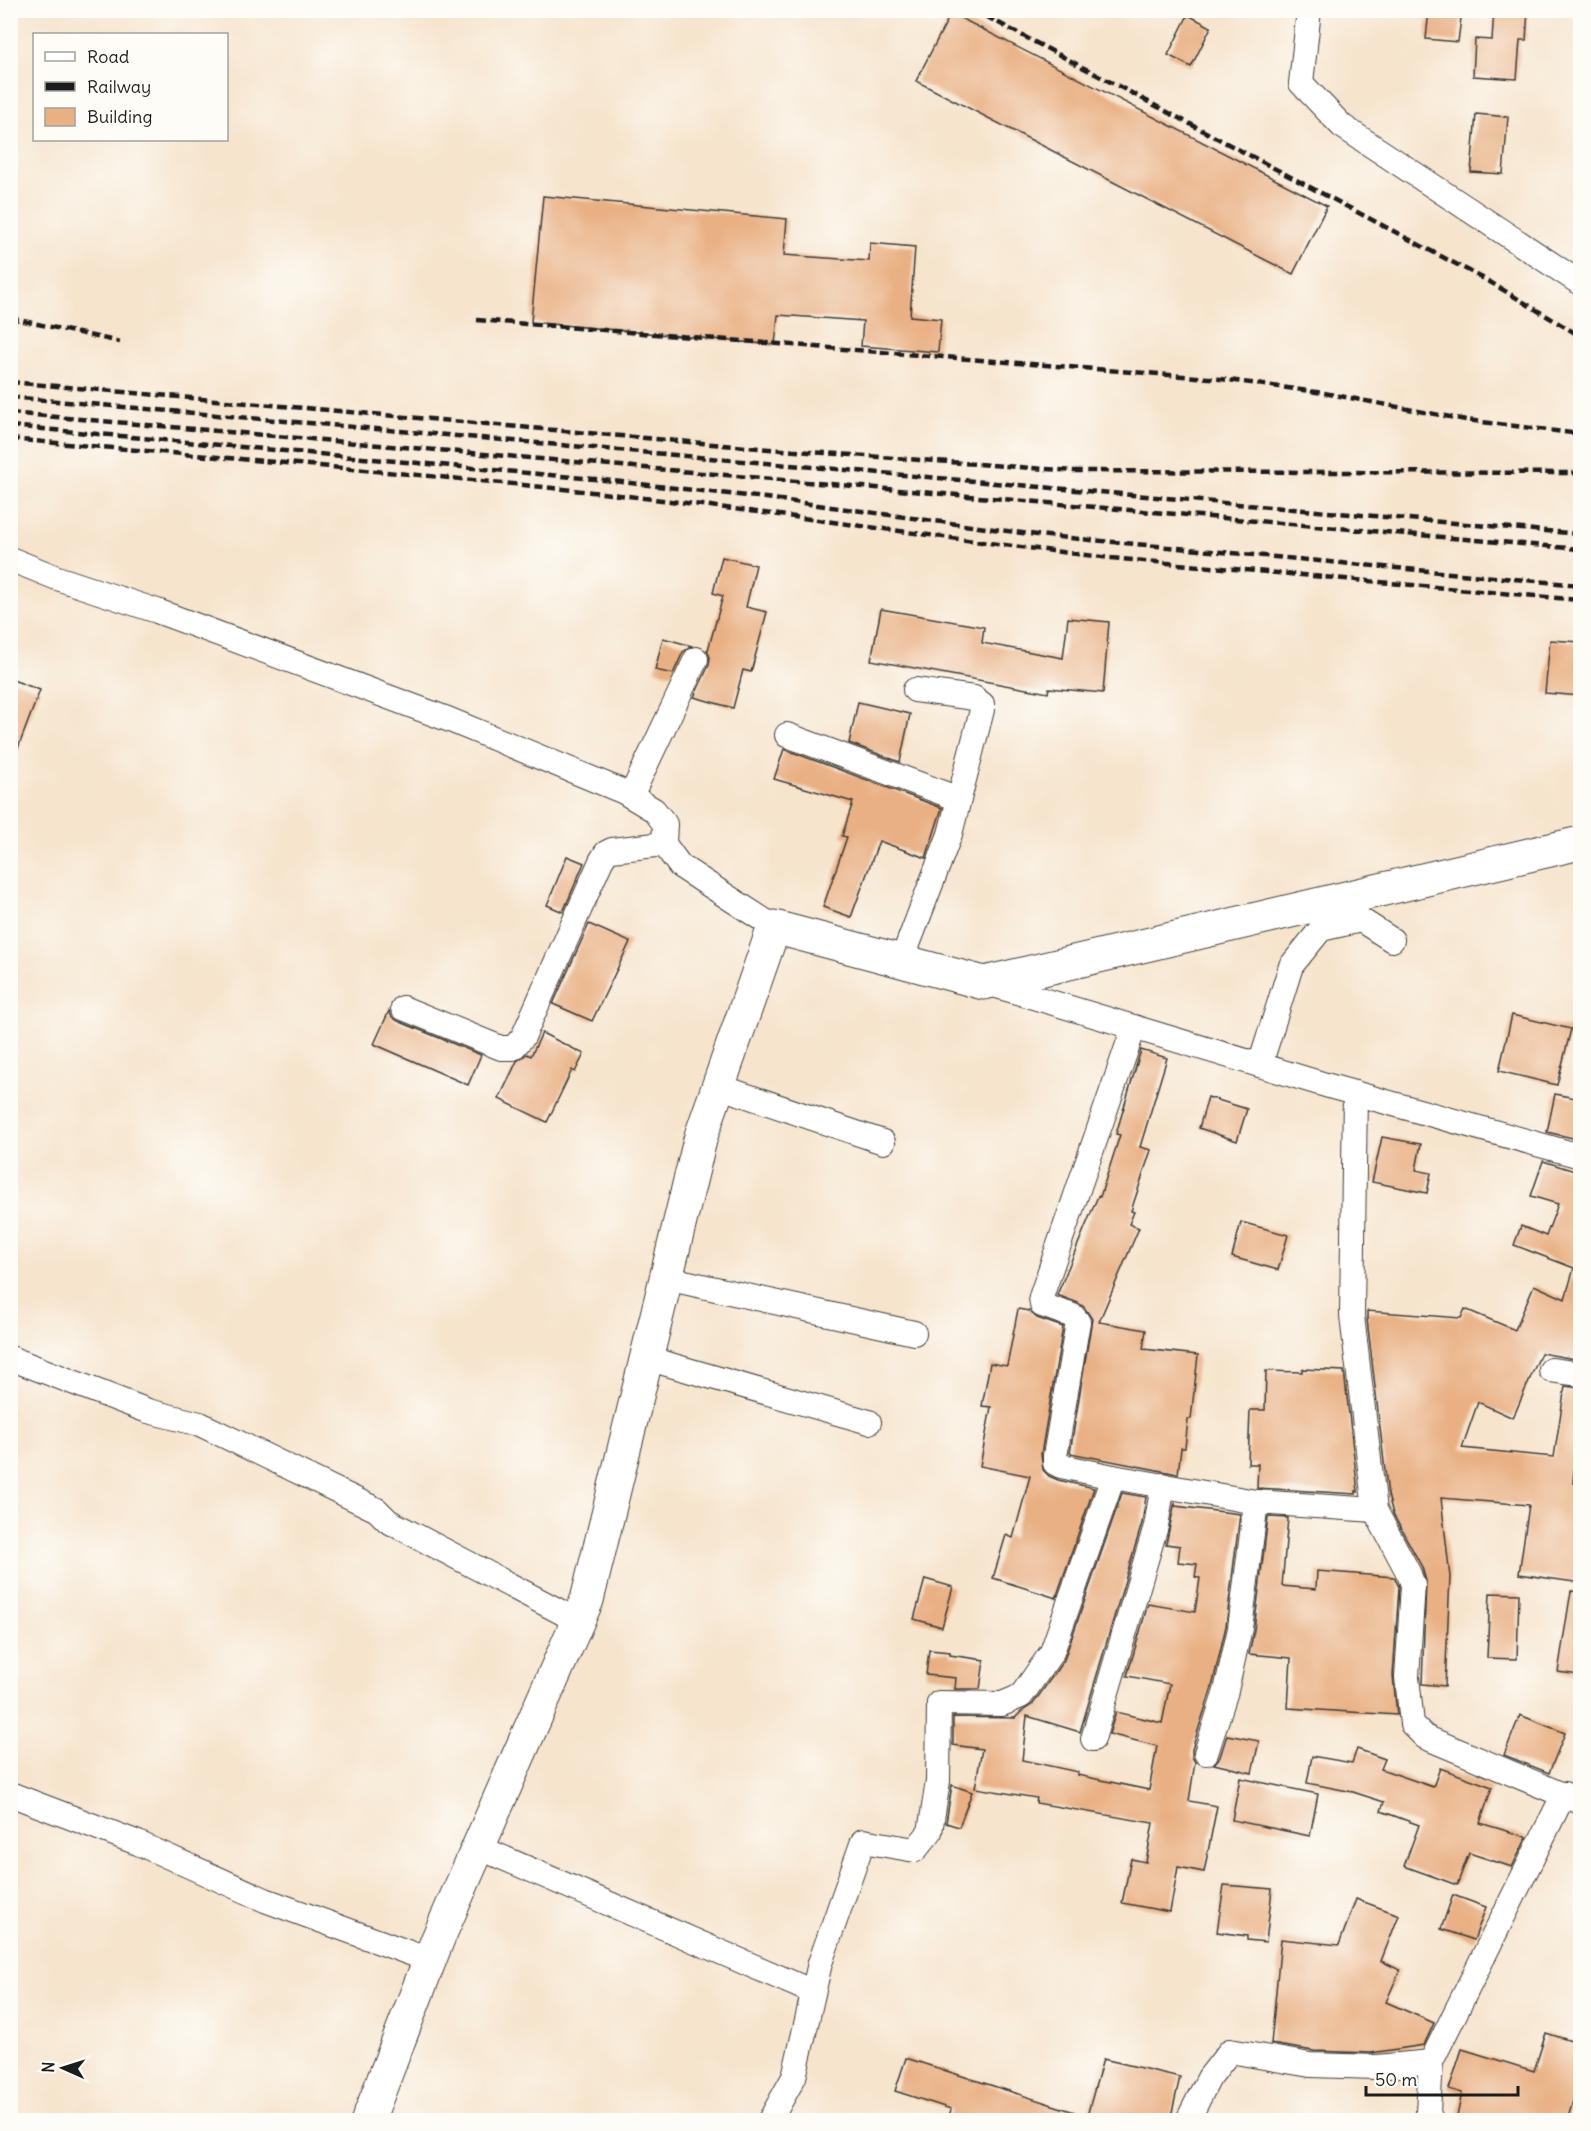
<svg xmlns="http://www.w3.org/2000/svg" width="1591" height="2131" font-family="Delius,sans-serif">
  <rect width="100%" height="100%" fill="#fdfcf7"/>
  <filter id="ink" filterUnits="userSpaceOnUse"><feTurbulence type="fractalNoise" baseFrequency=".0167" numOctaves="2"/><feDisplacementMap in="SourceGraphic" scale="12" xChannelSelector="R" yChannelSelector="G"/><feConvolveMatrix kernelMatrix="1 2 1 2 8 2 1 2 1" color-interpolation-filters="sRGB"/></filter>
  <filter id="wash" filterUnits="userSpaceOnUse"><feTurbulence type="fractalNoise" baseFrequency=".008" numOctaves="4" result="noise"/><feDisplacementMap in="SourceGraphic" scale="24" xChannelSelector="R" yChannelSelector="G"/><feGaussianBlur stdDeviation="1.35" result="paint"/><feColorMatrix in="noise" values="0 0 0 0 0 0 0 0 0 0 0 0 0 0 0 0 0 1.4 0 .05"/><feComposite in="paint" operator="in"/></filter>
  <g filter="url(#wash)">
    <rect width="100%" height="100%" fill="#f6e4cc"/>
    <g id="blocks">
      <g fill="#e9b083">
        <polygon points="1429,10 1462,10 1458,42 1426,39"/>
        <polygon points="1494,10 1528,10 1526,40 1520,40 1517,79 1473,76 1475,39 1492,40"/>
        <polygon points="951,13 1327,206 1293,274 916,81"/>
        <polygon points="1188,15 1211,27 1191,67 1168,55"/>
        <polygon points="1476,114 1508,117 1503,174 1471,172"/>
        <polygon points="543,196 787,219 784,255 869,261 870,243 915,247 910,316 941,319 938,352 861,346 863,321 778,315 775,345 531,322"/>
        <polygon points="722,557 756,565 746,607 767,612 751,672 743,670 733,708 694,697 709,665 710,657 707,650 708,650 723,596 713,593"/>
        <polygon points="881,609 984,627 982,643 1063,658 1068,618 1109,622 1103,693 1049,688 1048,693 871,660"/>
        <polygon points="663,638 692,646 683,652 673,674 655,670"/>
        <polygon points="1550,640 1581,642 1581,696 1545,693"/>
        <polygon points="10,679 40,690 12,764 10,764"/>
        <polygon points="858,702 910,714 900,762 849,743"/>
        <polygon points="784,749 942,808 926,858 879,841 851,917 823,907 847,837 842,836 853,802 774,779"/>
        <polygon points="567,856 584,863 563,912 547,905"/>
        <polygon points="589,924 630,942 592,1021 553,1004"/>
        <polygon points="389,1011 392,1017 398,1021 481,1055 468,1085 374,1044"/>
        <polygon points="1512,1015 1571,1029 1557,1085 1499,1071"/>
        <polygon points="542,1033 584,1054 575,1072 572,1070 547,1122 499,1099 517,1061 527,1054 531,1056"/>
        <polygon points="1141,1050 1167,1058 1140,1147 1151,1150 1131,1211 1134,1212 1129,1224 1139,1228 1099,1322 1146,1330 1143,1349 1198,1355 1191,1419 1188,1419 1185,1448 1181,1448 1178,1474 1070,1453 1092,1319 1084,1307 1078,1303 1057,1295 1098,1196 1100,1197 1120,1135 1116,1134"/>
        <polygon points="1555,1094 1581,1099 1581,1140 1547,1132"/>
        <polygon points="1208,1097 1247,1109 1237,1141 1199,1128"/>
        <polygon points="1382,1137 1421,1144 1416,1170 1431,1173 1427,1193 1372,1182"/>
        <polygon points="1543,1161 1581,1173 1581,1360 1541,1353 1513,1418 1478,1402 1462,1448 1554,1457 1565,1386 1581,1388 1581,1445 1576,1445 1573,1483 1581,1483 1581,1583 1519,1574 1529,1505 1441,1498 1450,1577 1445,1686 1422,1684 1426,1581 1422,1567 1393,1514 1388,1495 1367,1319 1367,1311 1461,1318 1465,1309 1515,1330 1534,1285 1565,1299 1574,1268 1514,1245 1521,1226 1546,1236 1558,1204 1531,1196"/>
        <polygon points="1241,1222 1288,1235 1278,1270 1232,1257"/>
        <polygon points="1018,1309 1029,1311 1037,1318 1063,1327 1041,1454 1043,1470 1049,1476 1058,1480 1094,1488 1056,1598 993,1578 1006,1535 1013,1538 1030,1476 980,1466 991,1407 982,1406 990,1363 1007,1366"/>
        <polygon points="1302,1369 1344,1371 1358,1492 1356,1491 1356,1494 1257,1488 1258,1464 1248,1464 1250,1410 1265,1410 1266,1371 1302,1372"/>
        <polygon points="1122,1493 1146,1497 1142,1523 1080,1732 1027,1716 1022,1760 1078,1772 1077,1775 1149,1790 1157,1746 1109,1734 1116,1712 1162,1723 1170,1684 1127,1676 1148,1604 1195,1612 1200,1578 1195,1577 1197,1564 1178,1562 1180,1546 1166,1544 1175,1502 1175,1506 1240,1514 1226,1626 1212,1687 1192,1749 1192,1757 1195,1762 1189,1801 1217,1806 1204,1872 1178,1867 1170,1912 1122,1903 1131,1859 1146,1862 1153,1823 1036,1803 1037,1798 975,1788 982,1749 953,1745 953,1717 1015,1718 1021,1712 1033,1704 1064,1660"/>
        <polygon points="1268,1517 1288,1518 1282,1586 1316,1589 1317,1571 1394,1577 1399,1587 1393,1676 1397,1715 1288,1708 1291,1658 1249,1654 1254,1630"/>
        <polygon points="925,1579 953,1587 942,1627 914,1619"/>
        <polygon points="1571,1591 1581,1592 1579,1675 1558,1672"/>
        <polygon points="1490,1593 1519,1594 1517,1659 1487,1658"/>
        <polygon points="929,1650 950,1652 950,1655 984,1660 980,1689 955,1689 956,1678 926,1675"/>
        <polygon points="1520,1715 1565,1733 1549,1773 1504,1755"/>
        <polygon points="1227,1735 1259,1741 1252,1773 1214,1764 1220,1757"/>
        <polygon points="1357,1749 1385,1759 1381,1769 1433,1787 1440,1768 1492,1787 1480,1823 1527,1837 1512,1867 1469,1853 1457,1885 1404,1866 1419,1825 1381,1811 1384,1802 1353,1792 1307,1783 1312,1756 1352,1763"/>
        <polygon points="1240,1778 1318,1794 1310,1836 1232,1820"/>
        <polygon points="952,1785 972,1792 959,1827 946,1823"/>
        <polygon points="1224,1885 1272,1889 1266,1942 1247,1940 1247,1936 1217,1932"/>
        <polygon points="1453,1895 1486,1907 1474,1940 1441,1929"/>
        <polygon points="1356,1899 1399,1915 1381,1961 1400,1970 1386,2002 1434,2023 1424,2045 1371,2053 1314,2051 1271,2044 1281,1939 1339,1945"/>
        <polygon points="1546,2033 1581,2044 1581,2075 1567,2121 1456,2121 1462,2093 1449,2089 1462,2049 1534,2071"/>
        <polygon points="906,2058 1087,2116 1103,2059 1180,2077 1170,2121 948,2121 951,2109 895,2091"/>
      </g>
    </g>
  </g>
  <g filter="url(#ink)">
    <use href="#blocks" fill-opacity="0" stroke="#3d3a36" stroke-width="1.5"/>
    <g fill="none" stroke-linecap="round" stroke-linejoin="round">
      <defs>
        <g id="street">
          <polyline points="1309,10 1301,83 1342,126 1580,283"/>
          <polyline points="10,559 57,578 157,611 450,720 624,792 654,810 665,824 664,844 680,866 774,927"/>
          <polyline points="787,735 959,799"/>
          <polyline points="631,796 696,659"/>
          <polyline points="902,960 950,834 982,710 982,704 974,698 915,690"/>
          <polyline points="987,983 1329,1086 1580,1156"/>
          <polyline points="403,1008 501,1048 513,1048 523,1037 601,861 606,853 612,850 664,844"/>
          <polyline points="1260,1065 1291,966 1321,929 1361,920 1392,940"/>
          <polyline points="718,1086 883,1142"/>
          <polyline points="1355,1093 1352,1316 1375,1510 1409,1574 1413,1585 1407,1677 1412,1724 1425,1737 1580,1802"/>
          <polyline points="666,1278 914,1333"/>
          <polyline points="10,1358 148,1411 200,1424 377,1510 388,1521 578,1621"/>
          <polyline points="646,1358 869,1422"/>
          <polyline points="1551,1370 1580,1374"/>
          <polyline points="1113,1477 1061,1466 1055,1463 1055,1456 1078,1322 1073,1316 1042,1305 1041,1297 1134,1027"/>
          <polyline points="1093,1739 1156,1526 1163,1485"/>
          <polyline points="1206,1753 1226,1691 1240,1628 1256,1502"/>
          <polyline points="10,1794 138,1843 265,1900 429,1960"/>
          <polyline points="478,1847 813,1992"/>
          <polyline points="770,2120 794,2077 820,1963 863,1841 915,1850 930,1832 938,1781 939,1703 1002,1704 1021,1696 1052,1652 1113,1477 1256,1502 1375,1510"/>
          <polyline points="1188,2120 1209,2078 1230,2051 1310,2065 1377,2067 1431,2062 1564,1794"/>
          <polyline points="1431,2120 1428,2112 1431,2062"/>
        </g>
        <polyline id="secondary" points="368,2120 437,1941 587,1600 701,1136 774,927 984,983 1580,843"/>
      </defs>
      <use href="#street" stroke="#3d3a36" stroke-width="26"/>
      <use href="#secondary" stroke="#3d3a36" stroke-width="35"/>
      <use href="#street" stroke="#fff" stroke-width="24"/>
      <use href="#secondary" stroke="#fff" stroke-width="33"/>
      <g stroke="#1c1c1c" stroke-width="4.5" stroke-dasharray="9 4.5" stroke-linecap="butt">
        <polyline points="974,10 1490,282 1580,336"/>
        <polyline points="10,318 120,342"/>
        <polyline points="477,320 1221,379 1324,393 1466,420 1580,434"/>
        <polyline points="10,382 769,449 1074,471 1580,473"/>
        <polyline points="10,397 1580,534"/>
        <polyline points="10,413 1580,549"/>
        <polyline points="10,426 594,479 766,498 1037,535 1580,585"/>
        <path d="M10,439C204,456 399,472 592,492C766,511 938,538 1111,558L1580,600"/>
      </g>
    </g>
  </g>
  <rect width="1591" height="2131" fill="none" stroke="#fdfcf7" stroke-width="36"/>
  <rect x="33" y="33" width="195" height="108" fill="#fdfcf7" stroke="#a3a29f" stroke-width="1.5"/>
  <rect x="45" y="52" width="30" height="9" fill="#ffffff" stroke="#a3a29f" stroke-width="1.5"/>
  <text x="87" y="63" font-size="18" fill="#1c1c1c">Road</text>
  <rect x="45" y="82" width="30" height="9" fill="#1c1c1c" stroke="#a3a29f" stroke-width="1.5"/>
  <text x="87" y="93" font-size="18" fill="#1c1c1c">Railway</text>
  <rect x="45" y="108" width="30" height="18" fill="#e9b083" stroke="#a3a29f" stroke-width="1.5"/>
  <text x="87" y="123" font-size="18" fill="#1c1c1c">Building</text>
  <g transform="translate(63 2068) rotate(273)" stroke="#fdfcf7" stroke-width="4.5" paint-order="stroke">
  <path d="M0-4.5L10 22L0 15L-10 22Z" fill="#1c1c1c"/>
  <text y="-9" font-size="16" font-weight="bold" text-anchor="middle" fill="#1c1c1c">N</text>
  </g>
  <path d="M1366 2086v9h152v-9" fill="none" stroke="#1c1c1c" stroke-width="3"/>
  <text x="1375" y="2086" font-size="18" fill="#1c1c1c" stroke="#fdfcf7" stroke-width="4.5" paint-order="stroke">50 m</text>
</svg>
